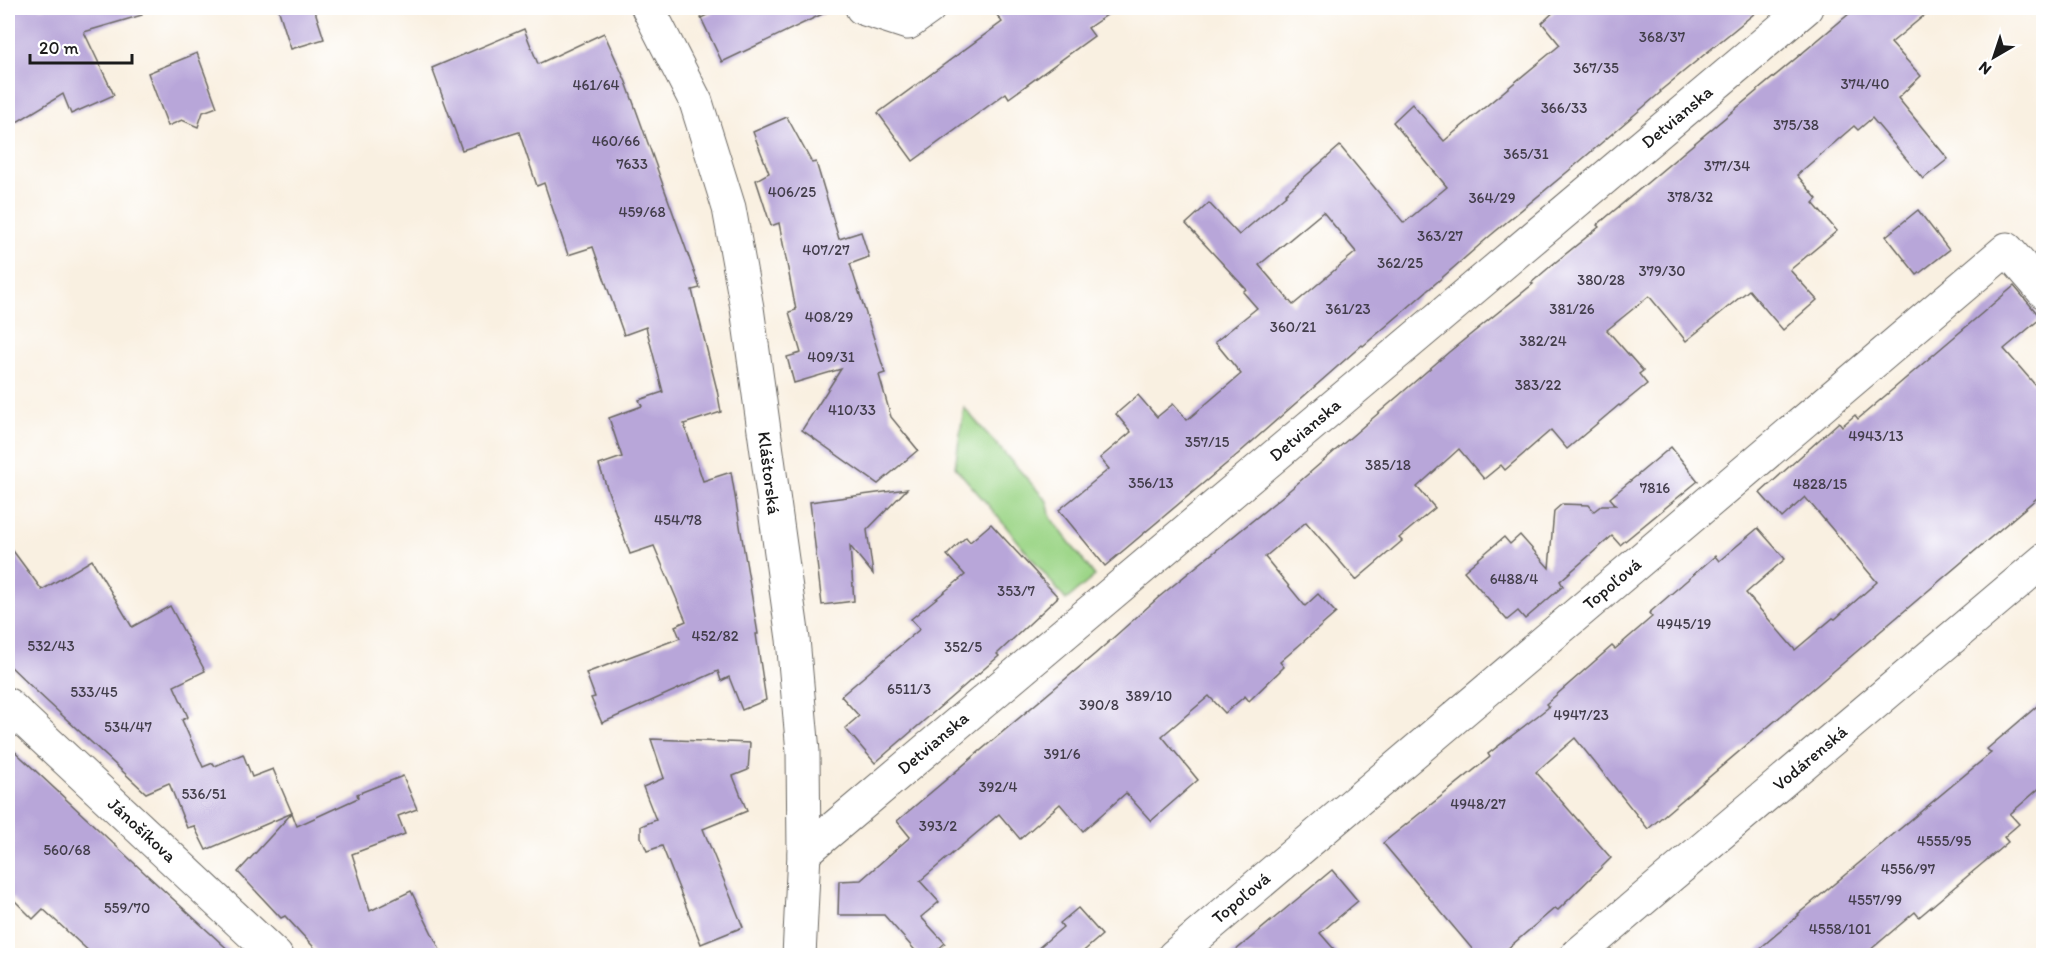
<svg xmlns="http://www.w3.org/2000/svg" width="2051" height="963" font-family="Itim,sans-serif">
  <rect width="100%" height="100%" fill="#fff"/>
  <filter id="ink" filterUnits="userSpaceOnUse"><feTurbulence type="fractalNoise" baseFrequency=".0167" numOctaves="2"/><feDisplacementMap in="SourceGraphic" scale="12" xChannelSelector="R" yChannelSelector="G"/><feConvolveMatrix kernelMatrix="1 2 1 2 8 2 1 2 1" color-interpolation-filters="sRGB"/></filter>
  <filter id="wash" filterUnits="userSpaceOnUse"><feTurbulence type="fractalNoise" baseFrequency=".008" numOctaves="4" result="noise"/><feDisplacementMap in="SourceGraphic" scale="24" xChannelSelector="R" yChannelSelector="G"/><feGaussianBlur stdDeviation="1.35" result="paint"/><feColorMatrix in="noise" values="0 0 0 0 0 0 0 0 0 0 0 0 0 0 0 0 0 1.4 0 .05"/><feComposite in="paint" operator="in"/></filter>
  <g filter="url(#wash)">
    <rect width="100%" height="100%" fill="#f9f0e1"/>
    <polygon fill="#9dd688" stroke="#5c7952" stroke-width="1.5" points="964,408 1047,501 1051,518 1095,576 1066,600 989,506 955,467"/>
    <g id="blocks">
      <g fill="#b8a6d9" fill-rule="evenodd">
        <polygon points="8,8 141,8 142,15 84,32 114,95 71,114 63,94 17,122 8,107"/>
        <polygon points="278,8 314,8 324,39 291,49"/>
        <polygon points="720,8 835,8 722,62 701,18"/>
        <polygon points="992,8 1117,8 1088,28 1094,36 1009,98 1006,93 913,161 878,113 1002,22"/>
        <path d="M1558,8H1761L1660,91L1661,92L1572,168L1491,235L1405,310L1363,346L1362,345L1238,454L1105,566L1059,510L1109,469L1100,458L1131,432L1116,414L1138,395L1157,417L1173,404L1187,420L1241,374L1215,342L1257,308L1243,292L1246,289L1186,224L1209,203L1239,235L1286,195L1285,194L1340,146L1404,223L1447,187L1393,122L1412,104L1444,141L1560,45L1542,23ZM1323,212L1356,252L1293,305L1259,265Z"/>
        <polygon points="1856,8 1933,8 1891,43 1921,76 1898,98 1948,159 1923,179 1872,118 1858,130 1854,126 1797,175 1817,199 1813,203 1837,231 1790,270 1817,300 1783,330 1749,290 1686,341 1649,296 1607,330 1643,371 1639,374 1647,384 1620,406 1619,405 1567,449 1551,430 1505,470 1501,465 1484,479 1459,449 1417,487 1435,508 1399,538 1402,541 1356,580 1306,522 1265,557 1305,606 1318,594 1336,613 1280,662 1284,667 1249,701 1245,696 1225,713 1209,696 1162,736 1198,780 1151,821 1126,793 1083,831 1060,804 1020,839 999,814 920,881 939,902 921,917 945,943 931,956 920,956 884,915 838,915 839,881 861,880 910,837 897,821 1095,654 1159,597 1284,495 1449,352 1533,284 1531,283 1552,265 1599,227 1597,225"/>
        <polygon points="524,29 538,64 604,33 626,82 700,288 692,290 717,390 721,412 684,424 703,481 731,472 758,634 756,634 766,700 742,710 729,677 721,681 718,671 602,723 591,698 595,697 586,673 680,638 675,626 686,621 654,546 630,554 599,465 622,457 609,418 642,406 639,400 663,392 646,327 624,335 593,247 568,255 544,183 537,186 519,132 462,150 432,68"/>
        <polygon points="197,53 217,107 203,112 198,127 182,120 168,126 148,73"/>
        <polygon points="787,117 812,163 816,162 839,239 861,232 869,257 850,264 885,373 879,375 891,417 918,450 878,484 802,430 841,369 794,383 787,357 801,353 789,312 796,310 779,223 771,226 756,180 769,173 753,132"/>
        <polygon points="1918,210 1949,250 1917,275 1886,236"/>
        <polygon points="2014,286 2041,318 2004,349 2043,394 2043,493 1648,829 1575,738 1536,772 1611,858 1558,910 1555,908 1499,956 1478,956 1383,843 1490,757 1488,754 1549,707 1546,704 1612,646 1615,649 1652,617 1649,613 1715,556 1719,561 1758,528 1785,559 1746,593 1795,650 1833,618 1835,619 1877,582 1805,497 1782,518 1760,493 1839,422 1842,426 1855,415 1858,419"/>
        <polygon points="1671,447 1698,481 1620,545 1612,536 1560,581 1563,586 1525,619 1518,611 1507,620 1464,571 1504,537 1510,544 1520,535 1549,568 1554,511 1562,504 1589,505 1594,511 1602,505 1616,505 1610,498"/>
        <polygon points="907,489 867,530 873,574 850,546 854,601 822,605 810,502"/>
        <polygon points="991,524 1058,597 997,654 999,656 875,763 845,728 859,716 841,696 920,629 911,619 965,575 947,555 966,537 970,542"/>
        <polygon points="8,544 42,590 92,560 132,627 170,606 205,671 174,686 188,717 182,720 203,767 213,763 215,766 243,754 252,777 273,769 292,813 206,850 194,826 187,828 169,783 146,793 36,691 8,664"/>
        <polygon points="2043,701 2043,785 2010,814 2019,824 2004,837 2008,842 1919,917 1915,912 1863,956 1751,956 1799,915 1798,914 1991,753 1987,749"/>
        <polygon points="651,739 750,743 748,770 733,776 747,811 703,829 743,927 701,944 662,846 647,851 641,837 641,826 656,820 643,787 664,778"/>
        <polygon points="8,745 147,875 235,956 94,956 43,909 33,919 8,894"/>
        <polygon points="403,776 417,809 398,816 405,834 352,854 370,911 411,891 443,956 322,956 285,916 281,918 238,872 292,813 297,826 358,798 357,794"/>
        <polygon points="1332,870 1358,901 1320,933 1340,956 1229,956"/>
        <polygon points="1078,908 1102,935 1078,956 1029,956 1063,927 1060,923"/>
      </g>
    </g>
  </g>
  <g filter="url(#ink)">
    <use href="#blocks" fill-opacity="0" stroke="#696661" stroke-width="1.5"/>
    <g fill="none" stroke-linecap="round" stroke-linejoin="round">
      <defs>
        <g id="minor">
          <polyline points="648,8 696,102 729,208 747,308 793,639 803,752 804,853 799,956"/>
          <polyline points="862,8 908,23 929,8"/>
          <polyline points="8,705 276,956"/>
          <polyline points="804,853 1806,8"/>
          <polyline points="1174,956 2007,249 2044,292"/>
          <polyline points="1576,956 2044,560"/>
        </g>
      </defs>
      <use href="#minor" stroke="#696661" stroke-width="35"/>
      <use href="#minor" stroke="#fff" stroke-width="33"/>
    </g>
  </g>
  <g text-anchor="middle" stroke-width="4.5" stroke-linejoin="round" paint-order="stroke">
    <g font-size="15" fill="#433e4b">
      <text x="1662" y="42">368/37</text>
      <text x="1596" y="73">367/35</text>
      <text x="1865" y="89">374/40</text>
      <text x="596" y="90">461/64</text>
      <text x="1564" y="113">366/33</text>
      <text x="1796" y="130">375/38</text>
      <text x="616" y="146">460/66</text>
      <text x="1526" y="159">365/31</text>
      <text x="632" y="169">7633</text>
      <text x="1727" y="171">377/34</text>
      <text x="792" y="197">406/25</text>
      <text x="1690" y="202">378/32</text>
      <text x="1492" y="203">364/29</text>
      <text x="642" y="217">459/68</text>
      <text x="1440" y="241">363/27</text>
      <text x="826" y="255">407/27</text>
      <text x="1400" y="268">362/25</text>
      <text x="1662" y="276">379/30</text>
      <text x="1601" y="285">380/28</text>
      <text x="1348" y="314">361/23</text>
      <text x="1572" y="314">381/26</text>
      <text x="829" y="322">408/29</text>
      <text x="1293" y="332">360/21</text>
      <text x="1543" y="346">382/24</text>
      <text x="831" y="362">409/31</text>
      <text x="1538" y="390">383/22</text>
      <text x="852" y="415">410/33</text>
      <text x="1876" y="441">4943/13</text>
      <text x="1207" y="447">357/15</text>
      <text x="1388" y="470">385/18</text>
      <text x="1151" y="488">356/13</text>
      <text x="1820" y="489">4828/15</text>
      <text x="1655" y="493">7816</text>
      <text x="678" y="525">454/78</text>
      <text x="1514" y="584">6488/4</text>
      <text x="1016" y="596">353/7</text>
      <text x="1684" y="629">4945/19</text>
      <text x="715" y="641">452/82</text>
      <text x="51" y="651">532/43</text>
      <text x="963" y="652">352/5</text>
      <text x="909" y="694">6511/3</text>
      <text x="94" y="697">533/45</text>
      <text x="1149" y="701">389/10</text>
      <text x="1099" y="710">390/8</text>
      <text x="1581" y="720">4947/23</text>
      <text x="128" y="732">534/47</text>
      <text x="1062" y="759">391/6</text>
      <text x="998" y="792">392/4</text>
      <text x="204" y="799">536/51</text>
      <text x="1478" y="809">4948/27</text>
      <text x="938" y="831">393/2</text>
      <text x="1944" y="846">4555/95</text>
      <text x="67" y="855">560/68</text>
      <text x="1908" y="874">4556/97</text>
      <text x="1875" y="905">4557/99</text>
      <text x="127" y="913">559/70</text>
      <text x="1840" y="934">4558/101</text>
    </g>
    <g font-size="18" fill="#1c1c1c" stroke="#fff">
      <text transform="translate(1677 117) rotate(-40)" y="6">Detvianska</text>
      <text transform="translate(1305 430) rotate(-40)" y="6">Detvianska</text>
      <text transform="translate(769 473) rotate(83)" y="6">Kláštorská</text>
      <text transform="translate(1612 584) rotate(-40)" y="6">Topoľová</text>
      <text transform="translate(933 743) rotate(-40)" y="6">Detvianska</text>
      <text transform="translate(1810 758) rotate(-40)" y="6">Vodárenská</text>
      <text transform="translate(142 830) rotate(43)" y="6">Jánošíkova</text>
      <text transform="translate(1241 898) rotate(-40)" y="6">Topoľová</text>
    </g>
  </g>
  <rect width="2051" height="963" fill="none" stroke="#fff" stroke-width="30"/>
  <g transform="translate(1994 57) rotate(219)" stroke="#ffffff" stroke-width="4.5" paint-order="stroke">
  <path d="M0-4.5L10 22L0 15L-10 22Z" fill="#1c1c1c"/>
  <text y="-9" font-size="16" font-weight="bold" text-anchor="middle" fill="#1c1c1c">N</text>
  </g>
  <path d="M30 54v9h102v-9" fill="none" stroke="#1c1c1c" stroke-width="3"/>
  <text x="39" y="54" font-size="18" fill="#1c1c1c" stroke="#ffffff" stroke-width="4.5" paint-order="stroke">20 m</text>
</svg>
